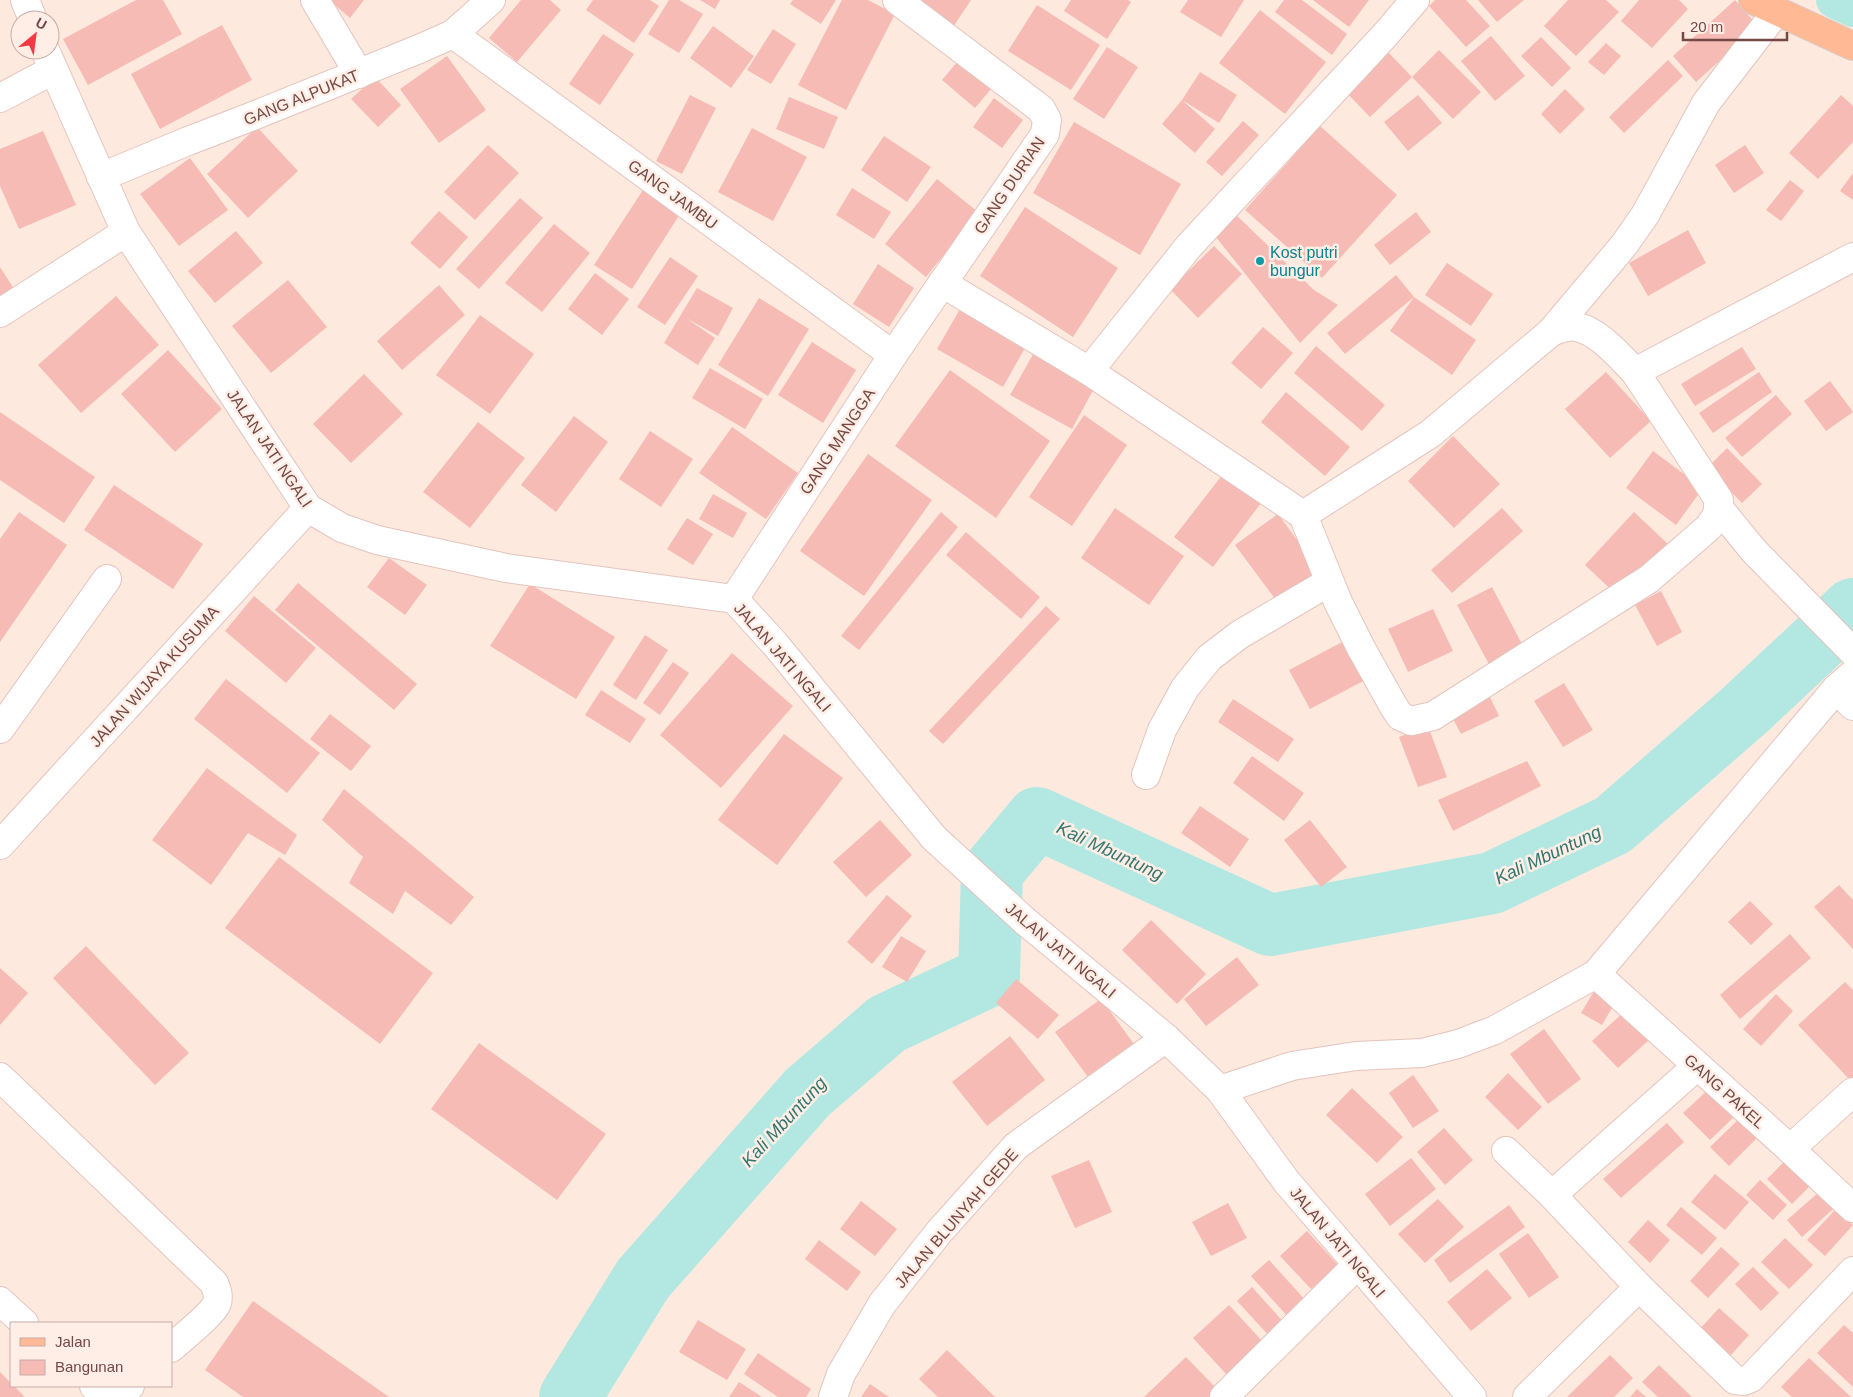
<svg xmlns="http://www.w3.org/2000/svg" width="1853" height="1397" font-family="Helvetica,sans-serif">
  <rect width="100%" height="100%" fill="#fee9de"/>
  <g fill="none" stroke-linecap="round" stroke-linejoin="round">
    <polyline stroke="#b2e8e1" stroke-width="36" points="1834,0 1853,9"/>
    <polyline stroke="#b2e8e1" stroke-width="62" points="570,1397 643,1279 807,1093 887,1024 989,976 992,872 1037,818 1270,925 1492,883 1613,825 1745,710 1853,609"/>
  </g>
  <g fill="#f5bbb4">
    <polygon points="136,0 163,0 182,34 88,85 63,39"/>
    <polygon points="329,0 364,0 350,18"/>
    <polygon points="521,0 550,0 561,10 517,62 489,38"/>
    <polygon points="593,0 650,0 659,6 634,43 586,10"/>
    <polygon points="669,0 679,0 703,14 679,53 648,34"/>
    <polygon points="700,0 720,0 715,9"/>
    <polygon points="793,0 836,0 821,24 790,4"/>
    <polygon points="842,0 868,0 895,14 846,110 798,85"/>
    <polygon points="919,0 971,0 951,30"/>
    <polygon points="1071,0 1128,0 1131,2 1107,39 1064,11"/>
    <polygon points="1188,0 1244,0 1221,37 1180,12"/>
    <polygon points="1284,0 1302,0 1347,34 1332,55 1275,12"/>
    <polygon points="1313,0 1369,0 1349,27"/>
    <polygon points="1435,0 1466,0 1490,26 1466,47 1429,6"/>
    <polygon points="1478,0 1524,0 1497,22"/>
    <polygon points="1568,0 1606,0 1619,12 1576,56 1544,26"/>
    <polygon points="1639,0 1679,0 1688,9 1652,48 1621,21"/>
    <polygon points="1735,0 1758,26 1696,82 1673,56"/>
    <polygon points="1037,5 1100,45 1071,90 1008,51"/>
    <polygon points="1260,10 1326,62 1285,114 1219,63"/>
    <polygon points="222,25 252,80 160,129 131,74"/>
    <polygon points="713,26 754,56 731,88 690,58"/>
    <polygon points="773,29 796,44 771,84 747,70"/>
    <polygon points="603,34 634,54 600,105 569,84"/>
    <polygon points="1491,36 1525,76 1495,101 1461,61"/>
    <polygon points="1541,37 1571,68 1552,87 1521,56"/>
    <polygon points="1606,43 1621,56 1604,75 1588,62"/>
    <polygon points="1107,47 1138,67 1104,119 1073,99"/>
    <polygon points="1386,50 1412,77 1370,117 1344,90"/>
    <polygon points="1439,50 1481,92 1453,119 1412,77"/>
    <polygon points="447,56 486,110 439,143 400,89"/>
    <polygon points="1668,60 1683,76 1624,133 1609,117"/>
    <polygon points="958,61 991,89 975,108 942,80"/>
    <polygon points="1200,72 1237,95 1219,123 1182,100"/>
    <polygon points="375,77 401,105 378,127 351,99"/>
    <polygon points="1565,89 1585,109 1560,134 1541,114"/>
    <polygon points="690,95 716,108 682,174 656,161"/>
    <polygon points="1418,95 1442,123 1408,151 1384,122"/>
    <polygon points="1841,95 1853,106 1853,142 1818,179 1789,153"/>
    <polygon points="789,97 838,117 824,149 776,129"/>
    <polygon points="994,98 1023,120 1002,148 973,127"/>
    <polygon points="1182,100 1215,129 1195,153 1162,124"/>
    <polygon points="1243,121 1259,135 1222,176 1206,162"/>
    <polygon points="1074,122 1181,184 1140,255 1033,193"/>
    <polygon points="1320,126 1397,195 1322,278 1245,210"/>
    <polygon points="257,127 298,171 248,218 207,174"/>
    <polygon points="752,128 807,157 773,221 718,192"/>
    <polygon points="43,131 76,205 19,229 0,186 0,149"/>
    <polygon points="884,136 931,167 907,202 861,170"/>
    <polygon points="488,145 519,173 475,220 444,192"/>
    <polygon points="1745,145 1764,173 1734,193 1715,165"/>
    <polygon points="190,158 228,210 179,246 140,194"/>
    <polygon points="1853,173 1853,200 1840,191"/>
    <polygon points="937,179 978,212 926,277 885,244"/>
    <polygon points="1790,180 1804,191 1781,221 1766,210"/>
    <polygon points="852,188 891,212 874,239 836,215"/>
    <polygon points="643,190 680,214 632,289 594,265"/>
    <polygon points="520,198 543,218 479,289 456,269"/>
    <polygon points="1025,207 1118,268 1073,337 980,276"/>
    <polygon points="439,211 468,237 440,269 410,243"/>
    <polygon points="1233,212 1314,290 1338,305 1300,343 1212,232"/>
    <polygon points="1416,212 1431,232 1390,265 1374,245"/>
    <polygon points="554,224 590,253 542,312 505,283"/>
    <polygon points="1688,230 1706,263 1648,296 1629,263"/>
    <polygon points="236,231 263,263 215,303 188,271"/>
    <polygon points="1214,246 1242,274 1198,318 1170,289"/>
    <polygon points="670,257 698,276 665,325 637,307"/>
    <polygon points="1447,263 1493,294 1471,326 1425,295"/>
    <polygon points="878,264 914,288 889,327 853,304"/>
    <polygon points="0,267 16,292 0,303"/>
    <polygon points="595,273 629,299 602,335 568,309"/>
    <polygon points="1396,275 1414,297 1345,354 1327,333"/>
    <polygon points="288,280 327,327 271,373 232,326"/>
    <polygon points="439,285 465,315 402,370 377,341"/>
    <polygon points="697,288 733,308 718,336 686,318 715,338 698,365 664,343"/>
    <polygon points="116,296 159,345 81,413 38,365"/>
    <polygon points="1414,297 1476,340 1452,375 1390,331"/>
    <polygon points="759,298 809,329 768,396 718,365"/>
    <polygon points="964,302 1030,339 1003,387 937,349"/>
    <polygon points="480,315 534,354 490,414 436,375"/>
    <polygon points="1263,327 1293,353 1261,389 1231,363"/>
    <polygon points="812,342 856,370 823,423 778,395"/>
    <polygon points="1316,346 1385,405 1362,431 1294,373"/>
    <polygon points="1742,347 1756,369 1695,406 1681,384"/>
    <polygon points="1036,349 1097,383 1072,429 1010,395"/>
    <polygon points="168,350 222,409 175,452 121,394"/>
    <polygon points="710,368 763,399 745,429 692,398"/>
    <polygon points="950,370 1050,441 996,518 895,446"/>
    <polygon points="1606,372 1651,421 1610,458 1565,409"/>
    <polygon points="1759,372 1772,392 1713,433 1699,413"/>
    <polygon points="364,374 403,414 351,463 313,424"/>
    <polygon points="1830,381 1853,412 1826,431 1804,401"/>
    <polygon points="1286,392 1350,447 1325,476 1261,422"/>
    <polygon points="1776,395 1792,414 1742,457 1725,438"/>
    <polygon points="0,412 95,477 64,523 0,480"/>
    <polygon points="1084,415 1127,445 1072,526 1029,497"/>
    <polygon points="574,416 608,442 556,512 521,485"/>
    <polygon points="478,422 525,458 470,528 423,492"/>
    <polygon points="732,427 798,473 766,519 699,473"/>
    <polygon points="650,431 693,459 661,507 619,479"/>
    <polygon points="1453,436 1500,484 1454,528 1408,481"/>
    <polygon points="1727,448 1762,484 1742,503 1707,468"/>
    <polygon points="1653,451 1703,488 1676,525 1626,488"/>
    <polygon points="868,454 932,500 864,596 800,551"/>
    <polygon points="1223,474 1261,503 1213,567 1174,537"/>
    <polygon points="114,485 203,544 173,589 84,530"/>
    <polygon points="713,494 747,513 733,538 699,519"/>
    <polygon points="1115,508 1184,556 1149,605 1081,558"/>
    <polygon points="1502,508 1523,531 1452,593 1431,570"/>
    <polygon points="19,512 67,545 0,642 0,539"/>
    <polygon points="941,512 958,527 859,650 841,636"/>
    <polygon points="1634,512 1668,544 1619,597 1585,565"/>
    <polygon points="1278,514 1319,570 1276,600 1235,545"/>
    <polygon points="687,518 713,534 693,565 667,549"/>
    <polygon points="966,532 1040,597 1021,619 946,555"/>
    <polygon points="389,558 427,585 405,615 367,587"/>
    <polygon points="298,583 417,684 394,710 275,610"/>
    <polygon points="530,584 615,637 576,699 490,646"/>
    <polygon points="1492,587 1524,648 1490,666 1457,605"/>
    <polygon points="1661,591 1682,632 1657,646 1635,605"/>
    <polygon points="254,596 316,648 286,683 225,631"/>
    <polygon points="1046,606 1060,619 943,744 929,731"/>
    <polygon points="1433,609 1453,651 1408,672 1388,629"/>
    <polygon points="645,635 668,650 636,700 613,685"/>
    <polygon points="1348,639 1369,678 1310,709 1289,670"/>
    <polygon points="732,653 793,706 721,788 660,735"/>
    <polygon points="673,662 689,673 660,715 643,703"/>
    <polygon points="226,679 320,753 287,793 194,719"/>
    <polygon points="1564,683 1593,730 1563,747 1534,701"/>
    <polygon points="601,690 646,719 630,743 585,715"/>
    <polygon points="1488,693 1499,716 1461,734 1449,711"/>
    <polygon points="1233,699 1294,739 1278,762 1218,722"/>
    <polygon points="330,714 371,746 351,771 310,739"/>
    <polygon points="1428,726 1447,777 1418,787 1399,737"/>
    <polygon points="784,734 843,778 777,865 718,820"/>
    <polygon points="1252,756 1304,793 1284,821 1233,783"/>
    <polygon points="1527,761 1541,786 1453,831 1438,800"/>
    <polygon points="207,768 297,835 285,855 248,833 211,885 152,840"/>
    <polygon points="344,789 474,897 451,925 405,891 393,914 349,883 363,857 322,820"/>
    <polygon points="1200,806 1249,839 1230,867 1181,833"/>
    <polygon points="880,820 912,855 866,897 833,862"/>
    <polygon points="1310,820 1347,867 1321,887 1284,840"/>
    <polygon points="279,857 433,973 380,1044 225,928"/>
    <polygon points="1839,885 1853,900 1853,949 1814,907"/>
    <polygon points="887,895 912,916 872,964 847,942"/>
    <polygon points="1750,901 1773,924 1751,945 1728,922"/>
    <polygon points="1151,920 1206,974 1177,1004 1122,950"/>
    <polygon points="1790,934 1811,958 1740,1019 1720,995"/>
    <polygon points="901,936 926,951 907,982 882,967"/>
    <polygon points="86,946 189,1053 155,1085 53,978"/>
    <polygon points="1237,957 1259,985 1206,1026 1184,999"/>
    <polygon points="0,968 28,993 0,1025"/>
    <polygon points="1016,979 1059,1015 1038,1039 996,1003"/>
    <polygon points="1845,982 1853,990 1853,1078 1850,1080 1798,1025"/>
    <polygon points="1596,988 1616,1001 1602,1025 1581,1013"/>
    <polygon points="1776,994 1793,1011 1761,1046 1743,1029"/>
    <polygon points="1101,999 1134,1044 1088,1077 1055,1032"/>
    <polygon points="1623,1013 1649,1040 1618,1068 1592,1041"/>
    <polygon points="1544,1029 1581,1079 1548,1104 1510,1054"/>
    <polygon points="1010,1036 1045,1080 987,1126 952,1082"/>
    <polygon points="479,1043 606,1134 557,1200 431,1109"/>
    <polygon points="1508,1073 1542,1107 1518,1130 1485,1097"/>
    <polygon points="1413,1075 1439,1111 1413,1128 1389,1093"/>
    <polygon points="1352,1088 1403,1137 1377,1163 1326,1115"/>
    <polygon points="1710,1088 1736,1115 1710,1140 1683,1113"/>
    <polygon points="1741,1117 1760,1135 1729,1166 1710,1147"/>
    <polygon points="1667,1123 1684,1142 1621,1198 1603,1179"/>
    <polygon points="1444,1128 1473,1160 1445,1185 1417,1152"/>
    <polygon points="1411,1158 1436,1189 1390,1226 1365,1194"/>
    <polygon points="1787,1159 1812,1184 1792,1204 1767,1179"/>
    <polygon points="1089,1160 1112,1212 1075,1228 1051,1176"/>
    <polygon points="1715,1174 1749,1202 1725,1230 1691,1202"/>
    <polygon points="1760,1180 1787,1205 1773,1220 1746,1195"/>
    <polygon points="1818,1193 1833,1209 1802,1237 1787,1220"/>
    <polygon points="1438,1199 1464,1227 1425,1263 1398,1234"/>
    <polygon points="861,1201 897,1229 875,1256 840,1229"/>
    <polygon points="1228,1203 1247,1238 1211,1256 1192,1222"/>
    <polygon points="1509,1205 1525,1227 1450,1283 1434,1260"/>
    <polygon points="1681,1207 1717,1238 1702,1255 1666,1225"/>
    <polygon points="1836,1209 1853,1225 1825,1256 1807,1240"/>
    <polygon points="1648,1220 1670,1240 1650,1263 1628,1242"/>
    <polygon points="1307,1231 1338,1265 1311,1289 1280,1256"/>
    <polygon points="1528,1233 1559,1277 1529,1298 1499,1254"/>
    <polygon points="1785,1238 1813,1265 1789,1289 1761,1262"/>
    <polygon points="819,1240 861,1272 847,1291 805,1259"/>
    <polygon points="1721,1247 1740,1264 1708,1298 1690,1281"/>
    <polygon points="1269,1260 1308,1303 1290,1319 1251,1276"/>
    <polygon points="1753,1267 1779,1293 1761,1311 1735,1284"/>
    <polygon points="1487,1269 1512,1298 1471,1331 1447,1302"/>
    <polygon points="1252,1287 1287,1326 1273,1340 1237,1301"/>
    <polygon points="253,1301 389,1397 243,1397 205,1370"/>
    <polygon points="1229,1305 1263,1342 1227,1375 1193,1338"/>
    <polygon points="1719,1308 1749,1335 1730,1356 1700,1329"/>
    <polygon points="698,1320 746,1349 727,1380 679,1352"/>
    <polygon points="1844,1325 1853,1333 1853,1387 1817,1353"/>
    <polygon points="947,1350 995,1397 938,1397 919,1379"/>
    <polygon points="758,1353 811,1389 806,1397 778,1397 744,1374"/>
    <polygon points="1610,1355 1633,1378 1614,1397 1567,1397"/>
    <polygon points="1186,1357 1218,1390 1210,1397 1144,1397"/>
    <polygon points="1809,1358 1851,1397 1792,1397 1781,1387"/>
    <polygon points="1659,1365 1692,1397 1658,1397 1642,1382"/>
    <polygon points="0,1372 11,1383 11,1386 14,1386 25,1397 0,1397"/>
    <polygon points="739,1382 762,1397 729,1397"/>
    <polygon points="870,1384 889,1397 861,1397"/>
    <polygon points="1637,1389 1646,1397 1630,1397"/>
  </g>
  <g fill="none" stroke-linecap="round" stroke-linejoin="round">
    <defs>
      <g id="minor">
        <polyline points="25,0 33,20"/>
        <polyline points="315,0 359,74"/>
        <polyline points="1415,0 1386,34 1189,246 1089,371 1303,515 1338,602 1361,648 1394,707 1400,716 1411,721 1433,716 1649,579 1709,527 1717,515 1719,500 1635,372"/>
        <polyline points="453,34 893,355"/>
        <polyline points="45,50 126,232 308,508 342,528 377,540 506,568 734,599 775,644 934,838 1025,921 1166,1038 1220,1090 1286,1181 1472,1397"/>
        <polyline points="0,98 53,70"/>
        <polyline points="101,177 188,141 253,116 419,49 453,34 491,0"/>
        <polyline points="942,283 1089,371"/>
        <polyline points="0,313 126,232"/>
        <polyline points="1551,332 1624,245 1645,215 1662,184 1706,103 1777,11"/>
        <polyline points="1718,507 1754,551 1853,652"/>
        <path d="M1303,515L1430,434L1551,332C1559,329 1568,325 1577,327C1600,332 1619,356 1635,372L1853,257"/>
        <polyline points="734,599 893,355 1045,134 1047,120 1041,109 897,0"/>
        <polyline points="1836,689 1853,706"/>
        <polyline points="0,729 107,579"/>
        <polyline points="1146,775 1162,730 1185,688 1209,658 1239,635 1329,582"/>
        <polyline points="0,845 308,508"/>
        <polyline points="1596,974 1790,1149 1853,1208"/>
        <path d="M0,1077L214,1283C217,1290 219,1296 217,1303C213,1314 182,1338 171,1348"/>
        <polyline points="1220,1090 1292,1066 1356,1056 1422,1053 1458,1044 1495,1030 1596,974 1836,689 1853,674"/>
        <polyline points="1790,1149 1853,1092"/>
        <polyline points="1506,1151 1552,1195 1639,1287 1735,1380 1744,1381 1751,1378 1853,1271"/>
        <polyline points="1552,1195 1697,1066"/>
        <polyline points="0,1301 24,1323"/>
        <path d="M94,1386C107,1397 116,1397 130,1386"/>
        <polyline points="833,1397 841,1374 882,1304 939,1232 1016,1146 1166,1038"/>
        <polyline points="1224,1397 1357,1265"/>
        <polyline points="1527,1397 1639,1287"/>
      </g>
      <polyline id="major" points="1753,0 1853,46"/>
    </defs>
    <use href="#minor" stroke="#e4c4bd" stroke-width="30"/>
    <use href="#major" stroke="#d8cccb" stroke-width="30"/>
    <use href="#minor" stroke="#fff" stroke-width="28"/>
    <use href="#major" stroke="#ffb994" stroke-width="28"/>
  </g>
  <circle fill="#0f9aa8" stroke="#ffeee6" stroke-width="2" cx="1260" cy="261" r="5"/>
  <g text-anchor="middle" stroke-width="5" stroke-linejoin="round" paint-order="stroke">
    <g font-size="16" fill="#754845" stroke="#ffeee6">
      <text transform="translate(301 97) rotate(-22)" y="6">GANG ALPUKAT</text>
      <text transform="translate(1009 185) rotate(-56)" y="6">GANG DURIAN</text>
      <text transform="translate(673 194) rotate(36)" y="6">GANG JAMBU</text>
      <text transform="translate(837 441) rotate(-57)" y="6">GANG MANGGA</text>
      <text transform="translate(270 448) rotate(56)" y="6">JALAN JATI NGALI</text>
      <text transform="translate(783 657) rotate(49)" y="6">JALAN JATI NGALI</text>
      <text transform="translate(154 676) rotate(-48)" y="6">JALAN WIJAYA KUSUMA</text>
      <text transform="translate(1061 950) rotate(40)" y="6">JALAN JATI NGALI</text>
      <text transform="translate(1725 1091) rotate(42)" y="6">GANG PAKEL</text>
      <text transform="translate(956 1218) rotate(-49)" y="6">JALAN BLUNYAH GEDE</text>
      <text transform="translate(1338 1242) rotate(50)" y="6">JALAN JATI NGALI</text>
    </g>
    <g font-size="16" fill="#0d838f" stroke="#ffeee6" text-anchor="start">
      <text x="1270" y="258">Kost putri<tspan x="1270" dy="18">bungur</tspan></text>
    </g>
    <g font-size="18" font-style="italic" fill="#35766e" stroke="#ffeee6">
      <text transform="translate(1110 851) rotate(25)" y="6">Kali Mbuntung</text>
      <text transform="translate(1548 855) rotate(-25)" y="6">Kali Mbuntung</text>
      <text transform="translate(784 1122) rotate(-47)" y="6">Kali Mbuntung</text>
    </g>
  </g>
  <rect x="10" y="1322" width="162" height="65" fill="#ffeee6" stroke="#c8aca6"/>
  <rect x="20" y="1338" width="25" height="8" fill="#ffb994" stroke="#c8aca6"/>
  <text x="55" y="1347" font-size="15" fill="#754845">Jalan</text>
  <rect x="20" y="1360" width="25" height="15" fill="#f5bbb4" stroke="#c8aca6"/>
  <text x="55" y="1372" font-size="15" fill="#754845">Bangunan</text>
  <g transform="translate(35 35) rotate(29)"><circle r="24" fill="#ffeee6" stroke="#c8aca6"/>
  <path d="M0-4L9 19L0 12L-9 19Z" fill="#f23944"/>
  <text y="-8" font-size="14" font-weight="bold" text-anchor="middle" fill="#754845">U</text>
  </g>
  <path d="M1683 32v8h104v-8" fill="none" stroke="#754845" stroke-width="2.5"/>
  <text x="1690" y="32" font-size="15" fill="#754845" stroke="#ffeee6" stroke-width="4" paint-order="stroke">20 m</text>
</svg>
